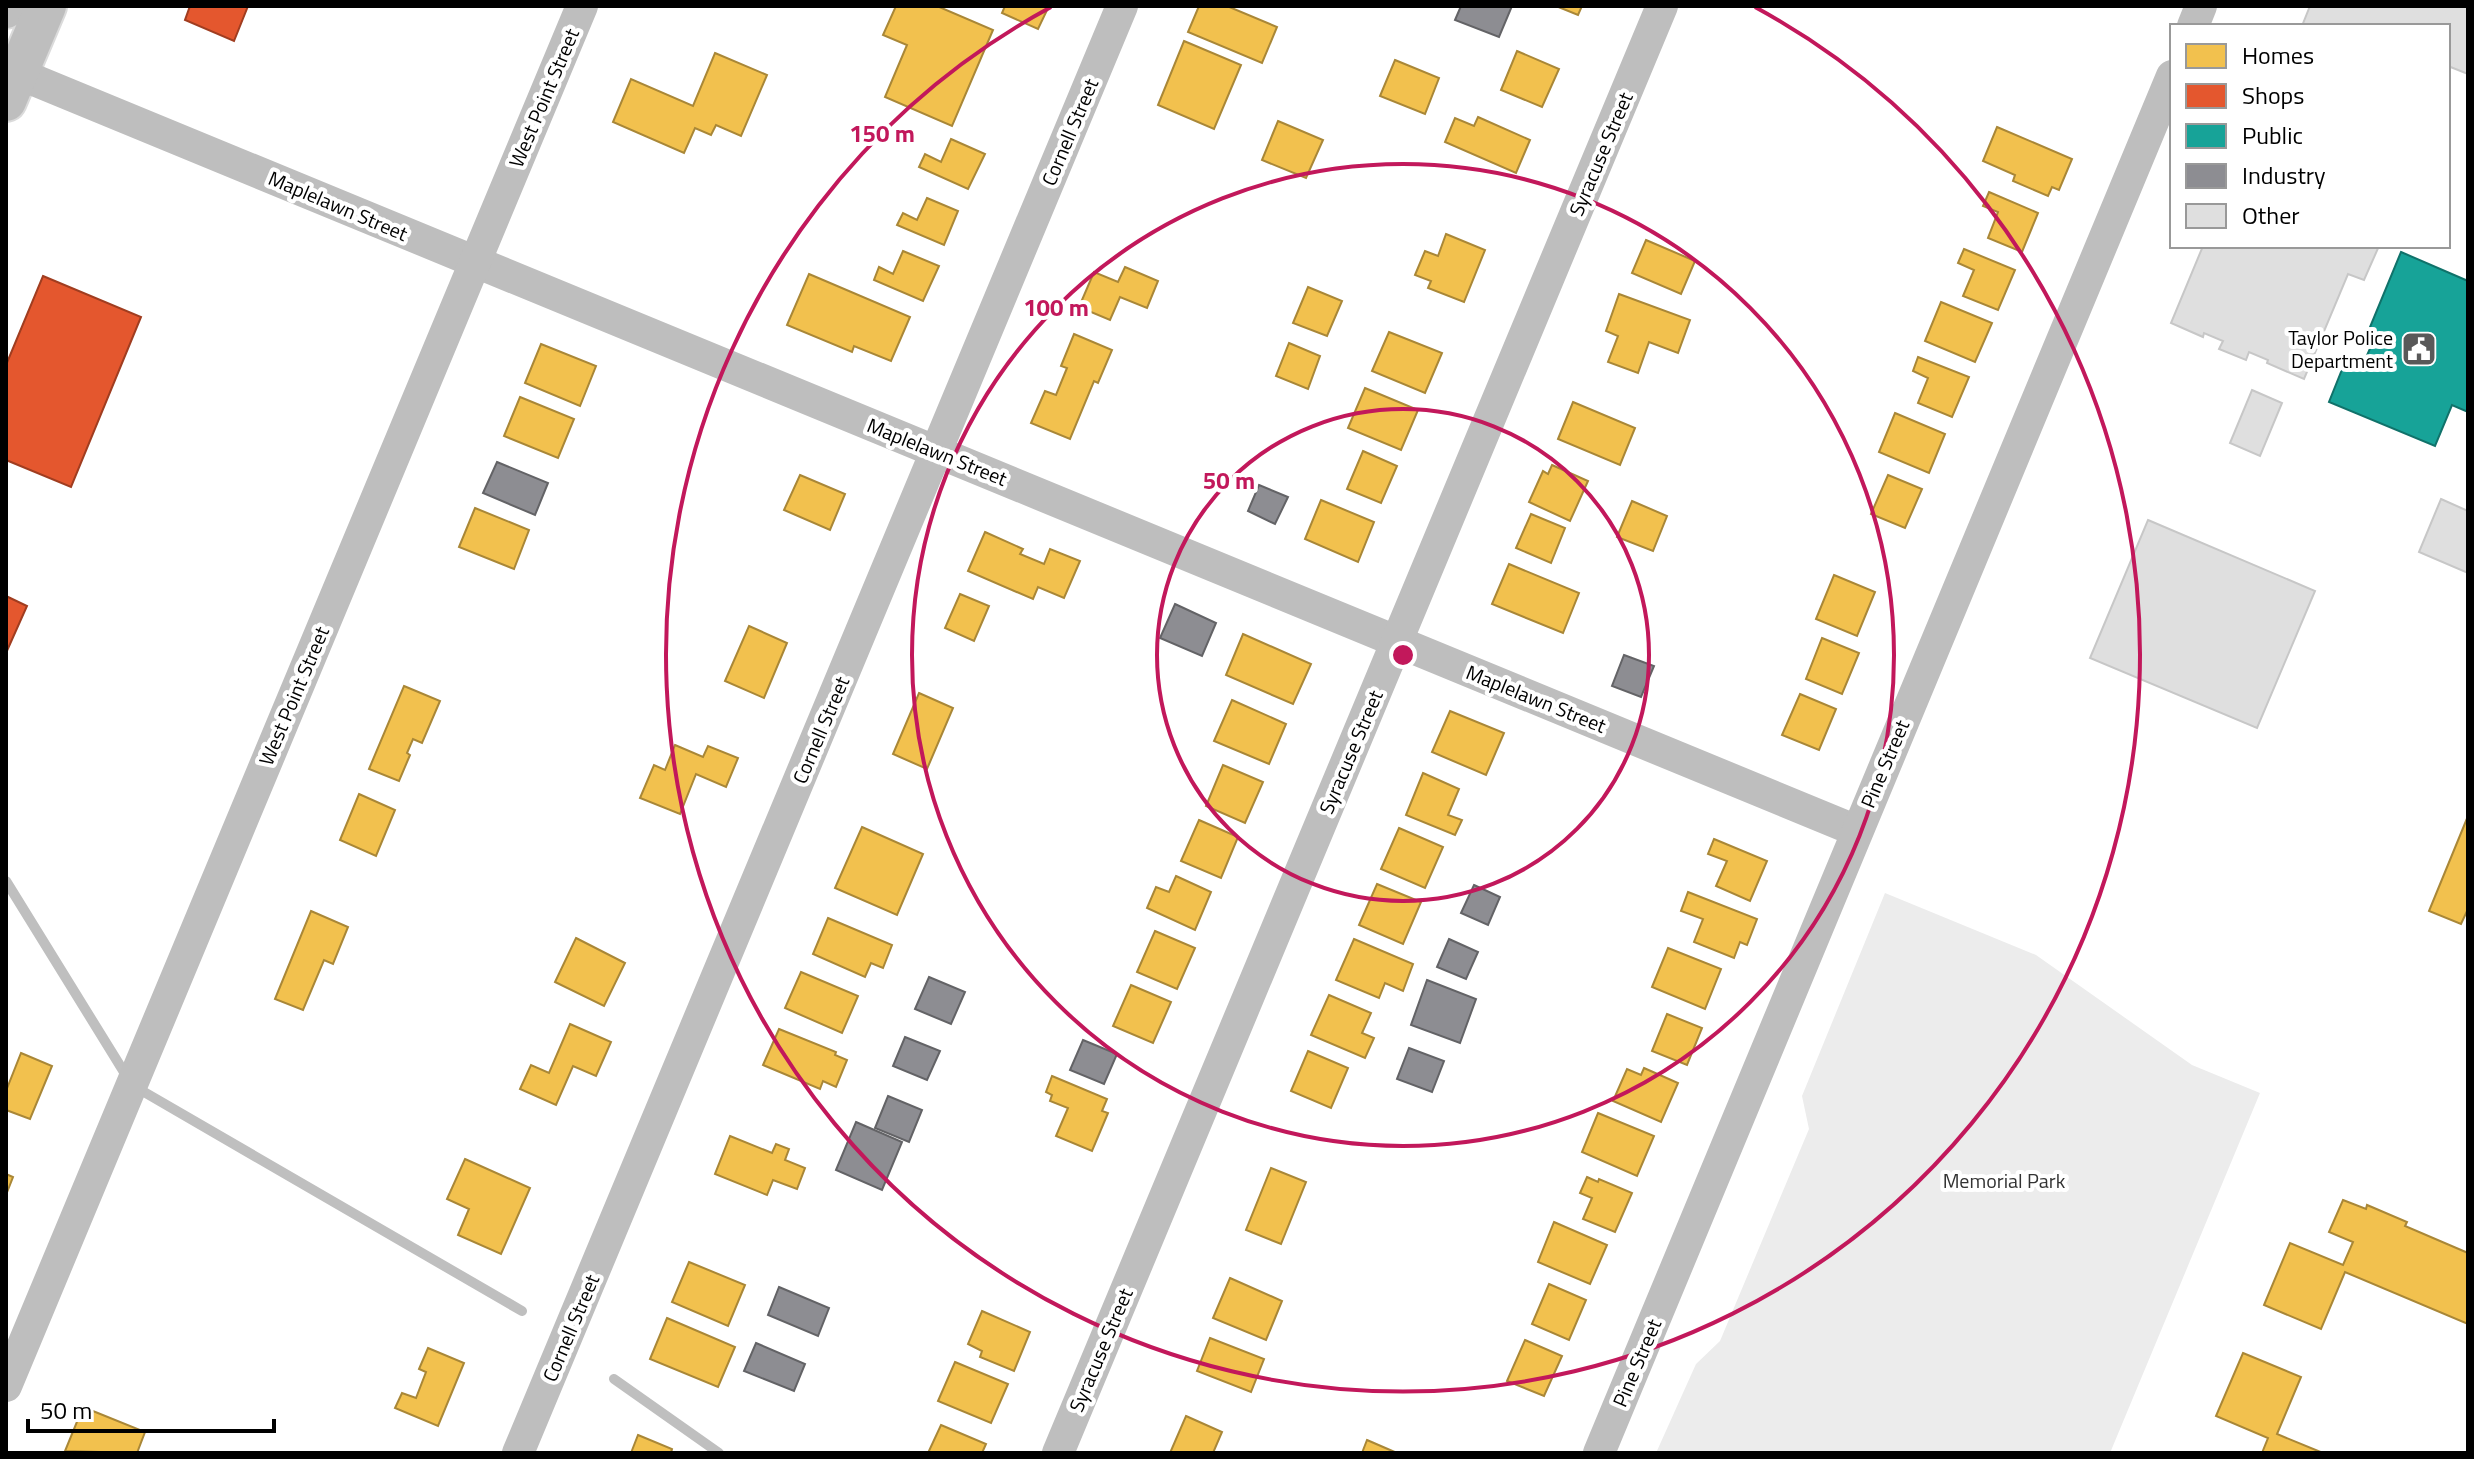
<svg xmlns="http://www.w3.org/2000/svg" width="2474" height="1459" font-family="'Titillium Web',sans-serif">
  <rect width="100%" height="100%" fill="#fff"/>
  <polygon fill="#ececec" points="1885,893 2036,955 2192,1065 2260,1093 2110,1453 1656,1453 1696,1364 1720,1341 1809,1129 1802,1096"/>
  <g fill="#f2c14e" stroke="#a98737" stroke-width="2">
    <polygon points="896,6 937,6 993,30 952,126 885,97 907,45 883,35"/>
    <polygon points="1005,6 1049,6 1038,29 1002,13"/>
    <polygon points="1199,6 1227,6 1277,27 1262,63 1188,32"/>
    <polygon points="1556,6 1582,6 1578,15"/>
    <polygon points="1184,41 1241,65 1214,129 1158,105"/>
    <polygon points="1517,51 1559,69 1542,107 1501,90"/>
    <polygon points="715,53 767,75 741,136 716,125 711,135 695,128 684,153 613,122 631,79 693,106"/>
    <polygon points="1395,60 1439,78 1425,114 1380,96"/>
    <polygon points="1478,117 1530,140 1516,173 1445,142 1455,118 1474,126"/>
    <polygon points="1278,121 1323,140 1306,178 1262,160"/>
    <polygon points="1997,127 2072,159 2059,190 2052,187 2048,196 2013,181 2015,175 1983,161"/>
    <polygon points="951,139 985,154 968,189 919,167 925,154 941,162"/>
    <polygon points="1989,192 2038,213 2022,252 1988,238 1998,212 1983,206"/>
    <polygon points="927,198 958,211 944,245 897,225 903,213 917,220"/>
    <polygon points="1446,234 1485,250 1464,302 1428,288 1431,281 1415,275 1425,251 1438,256"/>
    <polygon points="1646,240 1695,261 1681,294 1632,273"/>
    <polygon points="1964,249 2015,270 1998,310 1963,296 1974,270 1958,263"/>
    <polygon points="903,251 939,266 923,301 874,280 879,267 893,274"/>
    <polygon points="1125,267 1158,281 1147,308 1120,297 1110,320 1079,307 1094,272 1118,282"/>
    <polygon points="809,274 910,317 891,361 854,346 852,352 787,325"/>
    <polygon points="1308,287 1342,301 1327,336 1293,323"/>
    <polygon points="1619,294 1690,320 1678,353 1649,342 1638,373 1608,362 1618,336 1606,331"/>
    <polygon points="1941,302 1992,323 1975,362 1925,341"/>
    <polygon points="1389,332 1442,353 1425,393 1372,371"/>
    <polygon points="1074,334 1112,350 1098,383 1094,381 1070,439 1031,423 1045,391 1056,395 1067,368 1061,366"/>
    <polygon points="1289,343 1320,356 1308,389 1276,376"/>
    <polygon points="541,344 596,366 580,406 525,383"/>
    <polygon points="1918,357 1969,377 1952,417 1918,403 1928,378 1913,371"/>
    <polygon points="1365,388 1418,410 1401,450 1348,428"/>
    <polygon points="520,397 574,419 558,458 504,436"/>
    <polygon points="1573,402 1635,428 1620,465 1558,439"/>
    <polygon points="1895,413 1945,434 1929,473 1879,452"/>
    <polygon points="1363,451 1397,466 1381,503 1347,489"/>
    <polygon points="1552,465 1588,481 1570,521 1529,502 1543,471 1548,474"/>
    <polygon points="800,475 845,494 830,530 784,510"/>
    <polygon points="1888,475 1922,489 1905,528 1871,514"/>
    <polygon points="1321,500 1374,522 1358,562 1305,539"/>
    <polygon points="1632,501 1667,516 1653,551 1617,537"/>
    <polygon points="475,508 529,530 514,569 459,547"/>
    <polygon points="1531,514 1565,528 1551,563 1516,548"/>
    <polygon points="985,532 1023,549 1020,554 1044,564 1050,549 1080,561 1064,598 1038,587 1033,599 968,571"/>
    <polygon points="1509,564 1579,593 1563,633 1492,604"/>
    <polygon points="1834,575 1875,592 1857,636 1816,619"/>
    <polygon points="960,594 989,606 974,641 945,628"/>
    <polygon points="749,626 787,643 764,698 725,681"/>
    <polygon points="1243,634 1311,664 1293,704 1226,675"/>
    <polygon points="1822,638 1859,653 1842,694 1806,679"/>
    <polygon points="404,686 440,701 422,743 413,739 407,753 410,755 399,781 369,769"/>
    <polygon points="919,693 953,708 927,769 893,754"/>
    <polygon points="1800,694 1836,709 1819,750 1782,735"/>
    <polygon points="1232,700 1286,724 1269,764 1214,741"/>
    <polygon points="1450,711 1504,733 1486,775 1432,752"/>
    <polygon points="675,745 703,757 708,746 738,758 726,787 696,774 680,814 640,798 654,765 665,770"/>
    <polygon points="1223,765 1263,782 1245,823 1206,806"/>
    <polygon points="1423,773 1459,789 1448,815 1462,820 1455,835 1406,815"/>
    <polygon points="359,794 395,810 376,856 340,840"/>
    <polygon points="2468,816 2468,909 2461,924 2429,911"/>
    <polygon points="1199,820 1238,837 1221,878 1181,861"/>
    <polygon points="862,827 923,854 897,915 835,888"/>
    <polygon points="1399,828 1443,847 1425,888 1381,869"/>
    <polygon points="1714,839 1767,861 1750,901 1716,886 1727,861 1708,854"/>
    <polygon points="1176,876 1211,892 1195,930 1147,908 1156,887 1169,892"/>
    <polygon points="1377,884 1421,902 1403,944 1359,925"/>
    <polygon points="1688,892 1757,919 1747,945 1740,942 1734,958 1694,942 1703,919 1681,911"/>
    <polygon points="311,911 348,927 333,964 324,960 303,1010 275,999"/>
    <polygon points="828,918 892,945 883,968 871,963 865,977 813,954"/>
    <polygon points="1155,931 1195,948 1177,989 1137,972"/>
    <polygon points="576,938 625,963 604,1006 555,982"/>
    <polygon points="1354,939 1413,964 1403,991 1385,983 1379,998 1336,980"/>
    <polygon points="1668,948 1721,969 1705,1009 1652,987"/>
    <polygon points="801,972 858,996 842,1033 785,1008"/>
    <polygon points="1131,985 1171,1002 1153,1043 1113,1026"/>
    <polygon points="1329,995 1371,1013 1362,1033 1374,1038 1365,1058 1311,1035"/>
    <polygon points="1667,1014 1702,1028 1687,1065 1652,1051"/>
    <polygon points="570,1024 611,1042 596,1076 573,1066 556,1105 520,1089 531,1065 549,1073"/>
    <polygon points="779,1029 836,1052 835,1055 847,1060 836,1087 823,1081 820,1089 763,1065"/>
    <polygon points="1308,1051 1348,1068 1331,1108 1291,1091"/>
    <polygon points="21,1053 52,1066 30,1119 6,1110 6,1091"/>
    <polygon points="1644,1068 1678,1083 1661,1122 1613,1101 1627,1069 1641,1075"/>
    <polygon points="1052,1076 1107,1099 1102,1111 1108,1113 1092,1151 1056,1136 1068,1108 1050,1101 1052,1095 1046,1092"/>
    <polygon points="1598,1113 1654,1136 1637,1176 1582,1152"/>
    <polygon points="730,1136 772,1153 776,1144 789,1149 785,1160 805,1168 797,1189 773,1180 767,1195 715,1174"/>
    <polygon points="465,1159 530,1188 501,1254 458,1235 469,1209 447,1199"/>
    <polygon points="1271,1168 1306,1182 1281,1244 1246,1230"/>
    <polygon points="6,1174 13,1177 6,1195"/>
    <polygon points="1587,1177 1598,1182 1599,1179 1632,1193 1615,1232 1583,1219 1592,1198 1580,1193"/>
    <polygon points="2343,1200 2366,1209 2367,1205 2407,1222 2405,1226 2468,1253 2468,1324 2345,1272 2321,1329 2264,1305 2290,1243 2343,1265 2353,1242 2329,1232"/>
    <polygon points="1554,1222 1607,1245 1590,1284 1538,1262"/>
    <polygon points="689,1262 745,1285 728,1326 672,1302"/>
    <polygon points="1230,1278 1282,1301 1266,1340 1213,1318"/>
    <polygon points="1549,1284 1586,1300 1569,1340 1532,1324"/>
    <polygon points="982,1311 1030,1332 1014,1371 980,1357 982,1351 968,1344"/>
    <polygon points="667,1318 735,1347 718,1387 650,1359"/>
    <polygon points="1210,1338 1264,1359 1251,1392 1197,1371"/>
    <polygon points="1525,1340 1562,1356 1544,1396 1507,1381"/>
    <polygon points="428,1348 464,1363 438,1426 395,1408 402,1393 416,1398 426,1372 419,1369"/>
    <polygon points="2243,1353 2301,1377 2277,1434 2323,1453 2262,1453 2268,1438 2216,1416"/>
    <polygon points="955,1362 1008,1384 991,1423 938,1401"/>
    <polygon points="83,1407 145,1432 137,1453 65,1451"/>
    <polygon points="1186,1416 1222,1432 1213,1453 1170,1453"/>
    <polygon points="941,1425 986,1444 982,1453 928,1453"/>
    <polygon points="638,1435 672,1449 671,1453 631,1453"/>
    <polygon points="1367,1440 1397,1453 1362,1453"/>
  </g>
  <g fill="#e4572e" stroke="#a03d20" stroke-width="2">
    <polygon points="190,6 248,6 234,41 185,20"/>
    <polygon points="43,276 141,317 71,487 6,460 6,365"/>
    <polygon points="6,596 27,606 6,653"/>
  </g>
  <polygon fill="#17a398" stroke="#10726a" stroke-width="2" points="2401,252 2468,281 2468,412 2452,405 2435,446 2329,402 2345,362 2361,369 2376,335 2368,332"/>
  <g fill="#8d8d92" stroke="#636366" stroke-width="2">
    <polygon points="1461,6 1512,6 1499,37 1455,20"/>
    <polygon points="497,462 548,483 535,515 483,493"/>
    <polygon points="1259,485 1288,497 1275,524 1248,511"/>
    <polygon points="1175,604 1216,623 1202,656 1160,638"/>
    <polygon points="1624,655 1654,666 1641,697 1612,686"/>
    <polygon points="1474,885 1500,897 1488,925 1461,913"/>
    <polygon points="1449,939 1478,952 1466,979 1437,967"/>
    <polygon points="929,977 965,992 951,1024 915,1009"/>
    <polygon points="1427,980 1476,999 1460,1043 1411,1025"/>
    <polygon points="905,1037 940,1051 927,1080 893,1066"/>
    <polygon points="1083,1040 1117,1054 1104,1084 1070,1070"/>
    <polygon points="1409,1048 1444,1061 1432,1092 1397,1079"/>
    <polygon points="888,1096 922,1110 909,1142 875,1128"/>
    <polygon points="856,1122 902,1142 882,1190 836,1170"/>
    <polygon points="779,1287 829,1308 818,1336 768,1315"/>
    <polygon points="756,1343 805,1364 794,1391 744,1371"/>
  </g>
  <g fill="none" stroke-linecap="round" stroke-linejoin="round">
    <g stroke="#bfbfbf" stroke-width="10">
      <polyline points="6,881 132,1085 522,1311"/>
      <polyline points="614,1379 719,1453"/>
    </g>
  </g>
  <g fill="#dfdfdf" stroke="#c7c7c7" stroke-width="2">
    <polygon points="2310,6 2468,6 2468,74 2448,66 2448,26 2302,26"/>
    <polygon points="2203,246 2379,246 2364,280 2348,274 2304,379 2267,363 2268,360 2249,352 2246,360 2219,349 2223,341 2204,333 2203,337 2171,323"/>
    <polygon points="2252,390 2282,403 2260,456 2230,443"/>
    <polygon points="2441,499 2468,511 2468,573 2419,552"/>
    <polygon points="2148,520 2315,591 2257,728 2090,658"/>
  </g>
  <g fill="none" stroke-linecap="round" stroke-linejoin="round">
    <defs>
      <g id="major">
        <polyline points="6,8 7,6"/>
        <polyline points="6,101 46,6"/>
      </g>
    </defs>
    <use href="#major" stroke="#dbdbdb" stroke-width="44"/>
    <g stroke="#bebebe" stroke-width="32">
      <polyline points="2193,26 2201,6"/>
      <polyline points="17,73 1857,831"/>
      <polyline points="6,1386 582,6"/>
      <polyline points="518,1453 1122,6"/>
      <polyline points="1058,1453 1662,6"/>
      <polyline points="1599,1453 2172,76"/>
    </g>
    <use href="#major" stroke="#bebebe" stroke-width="40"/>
  </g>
  <g fill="none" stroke="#c2185b" stroke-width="4">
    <circle cx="1403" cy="655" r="246"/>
    <circle cx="1403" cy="655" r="491"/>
    <path d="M1755 7A737 737 0 1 1 1051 7"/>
  </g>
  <defs>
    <symbol id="civic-square" viewBox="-11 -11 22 22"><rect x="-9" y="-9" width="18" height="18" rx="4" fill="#595959" stroke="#fff"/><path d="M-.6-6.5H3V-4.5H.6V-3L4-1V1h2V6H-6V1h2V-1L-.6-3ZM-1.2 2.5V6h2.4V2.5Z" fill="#fff"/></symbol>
  </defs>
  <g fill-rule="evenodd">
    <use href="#civic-square" x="2399" y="329" width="40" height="40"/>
  </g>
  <g text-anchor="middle" stroke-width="8" stroke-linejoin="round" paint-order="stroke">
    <g font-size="20" fill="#000" stroke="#fff">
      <text transform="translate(544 98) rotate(-67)" y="7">West Point Street</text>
      <text transform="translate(1070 132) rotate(-67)" y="7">Cornell Street</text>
      <text transform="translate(1601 154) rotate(-67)" y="7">Syracuse Street</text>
      <text transform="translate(338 206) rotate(23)" y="7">Maplelawn Street</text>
      <text transform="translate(937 452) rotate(22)" y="7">Maplelawn Street</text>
      <text transform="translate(294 696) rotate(-67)" y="7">West Point Street</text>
      <text transform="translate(1536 699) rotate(22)" y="7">Maplelawn Street</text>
      <text transform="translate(821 730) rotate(-67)" y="7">Cornell Street</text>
      <text transform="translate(1351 752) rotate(-67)" y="7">Syracuse Street</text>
      <text transform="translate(1885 764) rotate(-67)" y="7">Pine Street</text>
      <text transform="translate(571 1328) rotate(-67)" y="7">Cornell Street</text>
      <text transform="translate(1101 1350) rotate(-67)" y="7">Syracuse Street</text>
      <text transform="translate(1637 1363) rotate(-67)" y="7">Pine Street</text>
    </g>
    <g font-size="20" fill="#000" stroke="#fff" text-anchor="end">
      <text x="2393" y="345">Taylor Police<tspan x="2393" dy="23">Department</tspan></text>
    </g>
    <g font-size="20" fill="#333" stroke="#fff">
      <text x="2004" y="1188">Memorial Park</text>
    </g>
  </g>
  <circle cx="1403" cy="655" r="12" fill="#c2185b" stroke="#fff" stroke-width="4"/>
  <g font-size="24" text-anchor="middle" font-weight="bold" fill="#c2185b" stroke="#fff" stroke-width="8" stroke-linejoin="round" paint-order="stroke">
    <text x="882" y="142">150 m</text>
    <text x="1056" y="316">100 m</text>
    <text x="1229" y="489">50 m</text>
  </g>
  <rect width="2474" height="1459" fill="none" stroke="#000000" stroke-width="16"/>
  <rect x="2170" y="24" width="280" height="224" fill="#ffffff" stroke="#999999" stroke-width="2"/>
  <rect x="2186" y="44" width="40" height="24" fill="#f2c14e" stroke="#999999" stroke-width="2"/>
  <text x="2242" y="64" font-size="24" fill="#000000">Homes</text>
  <rect x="2186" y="84" width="40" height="24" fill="#e4572e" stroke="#999999" stroke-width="2"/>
  <text x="2242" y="104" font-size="24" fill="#000000">Shops</text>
  <rect x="2186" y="124" width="40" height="24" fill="#17a398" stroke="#999999" stroke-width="2"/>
  <text x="2242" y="144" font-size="24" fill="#000000">Public</text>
  <rect x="2186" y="164" width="40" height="24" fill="#8d8d92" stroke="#999999" stroke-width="2"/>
  <text x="2242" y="184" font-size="24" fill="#000000">Industry</text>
  <rect x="2186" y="204" width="40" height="24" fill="#dfdfdf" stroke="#999999" stroke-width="2"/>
  <text x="2242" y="224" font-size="24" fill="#000000">Other</text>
  <path d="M28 1419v12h246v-12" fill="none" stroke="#000000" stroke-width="4"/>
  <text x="40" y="1419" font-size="24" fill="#000000" stroke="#ffffff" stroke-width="6" paint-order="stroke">50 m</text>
</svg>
